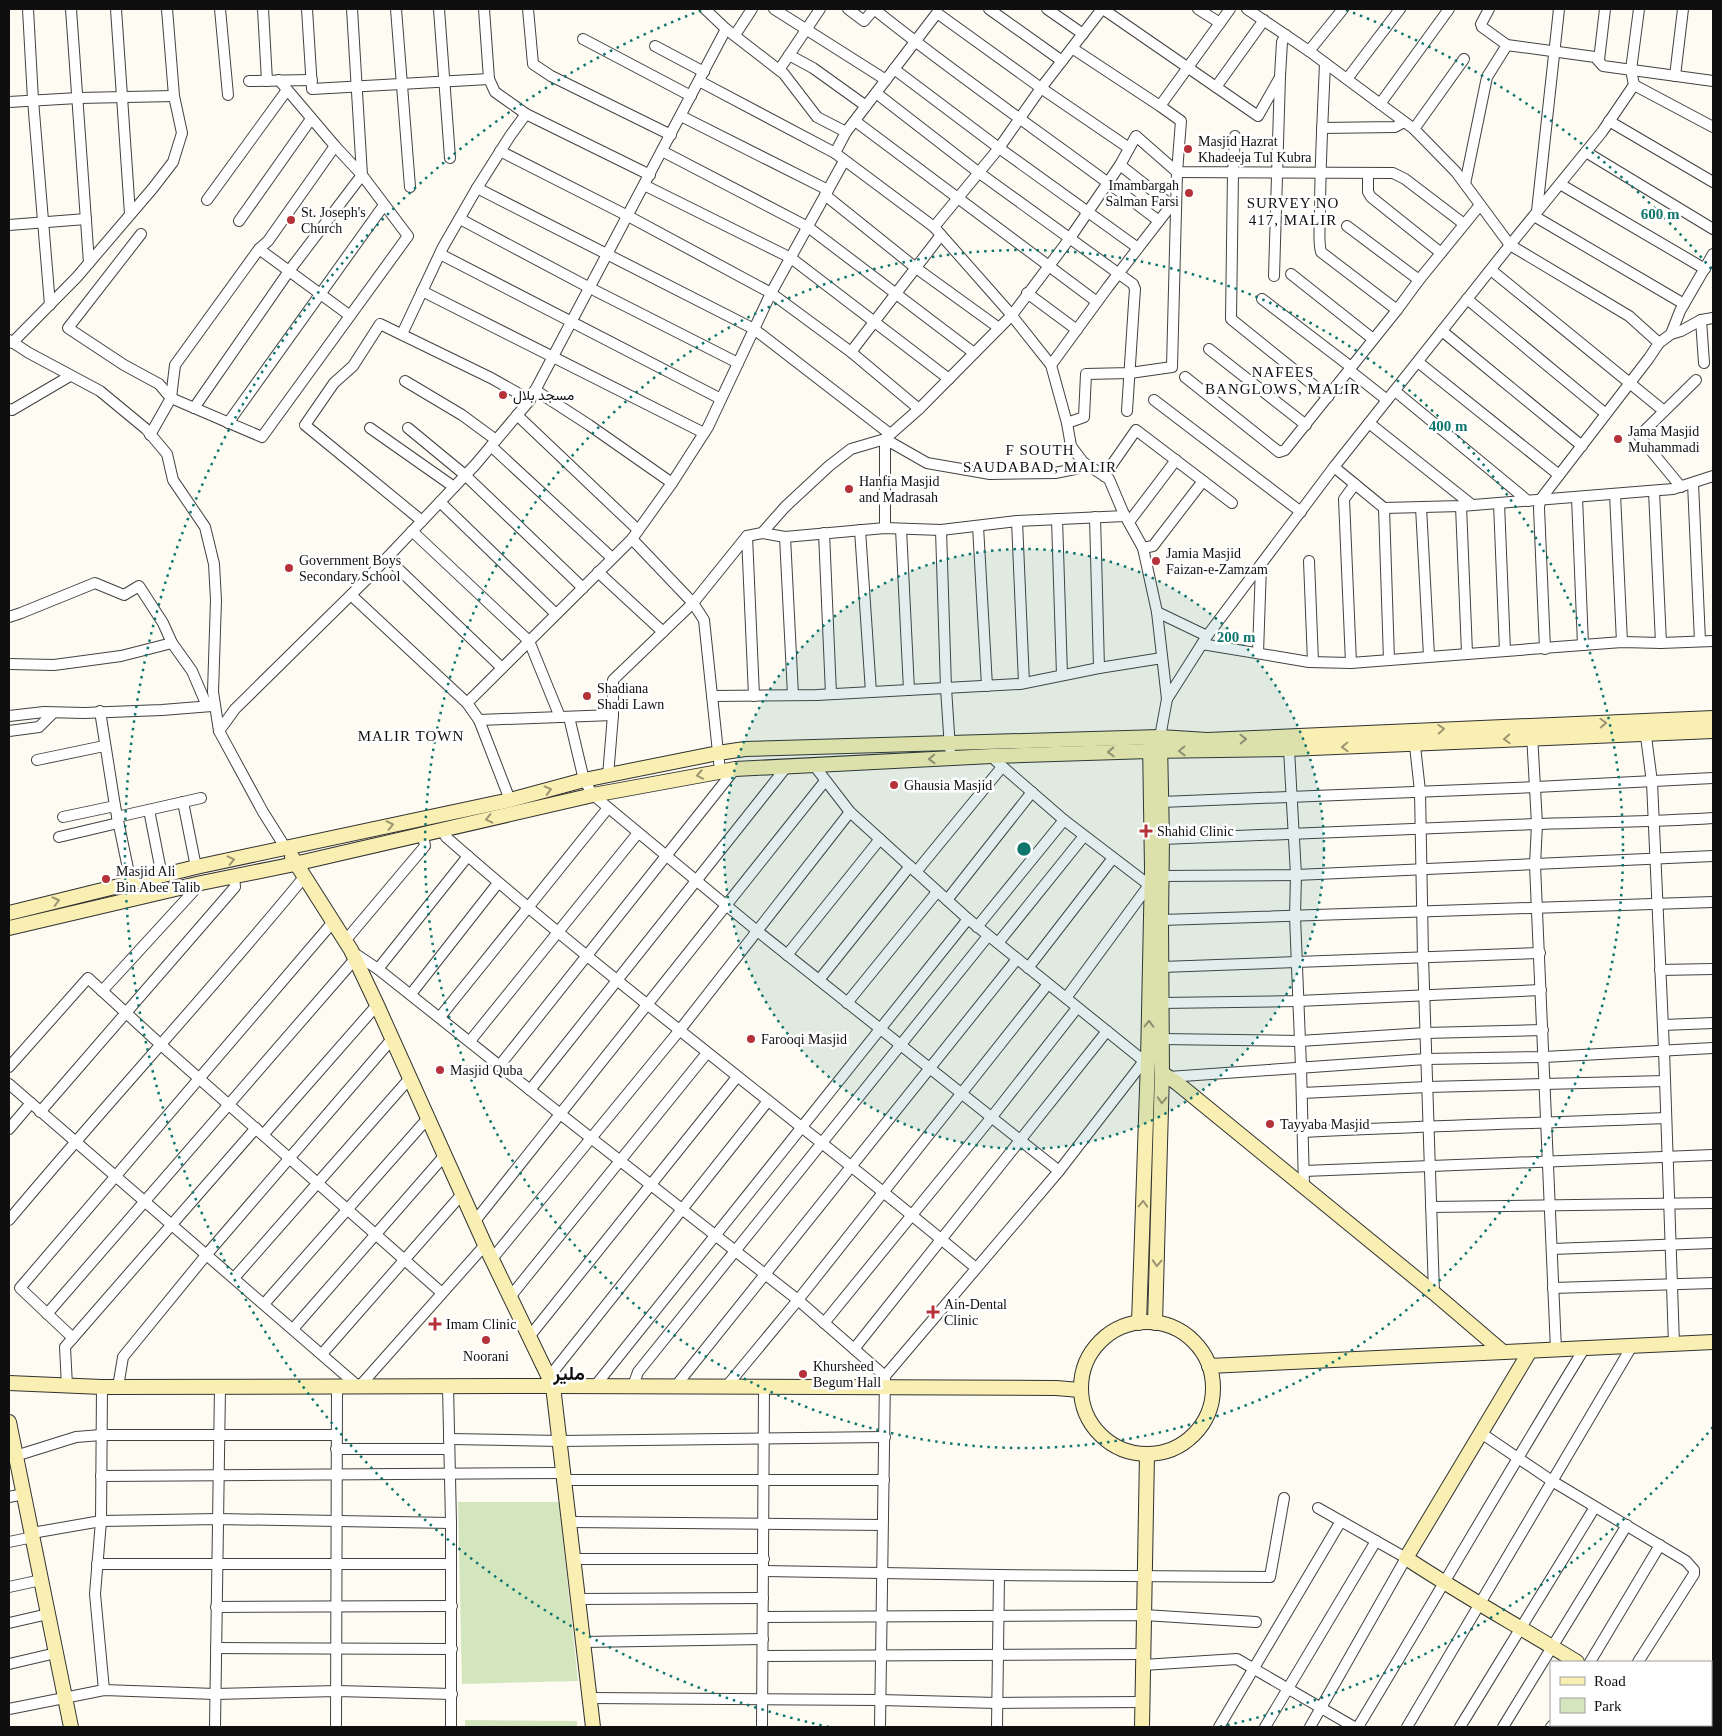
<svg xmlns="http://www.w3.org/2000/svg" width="1722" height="1736" font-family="'Times New Roman',Vazirmatn,serif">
  <rect width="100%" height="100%" fill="#fefbf2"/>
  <g fill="#d4e6be">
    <polygon points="458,1502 559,1502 578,1681 462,1684"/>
    <polygon points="465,1720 577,1721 577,1727 465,1727"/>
  </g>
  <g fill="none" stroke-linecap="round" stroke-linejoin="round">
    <defs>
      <g id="street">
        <polyline points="28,9 33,100 50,305"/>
        <polyline points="71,9 89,263"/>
        <polyline points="116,9 130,214"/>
        <polyline points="220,9 228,95"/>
        <polyline points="263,9 267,81"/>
        <polyline points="307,9 312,89 489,79"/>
        <polyline points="396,9 410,187"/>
        <polyline points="439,9 450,158"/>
        <polyline points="484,9 489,79 495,92 526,114 650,175"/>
        <polyline points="528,9 533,64 551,76 671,135"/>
        <polyline points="705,9 726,29 784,74 817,117 846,132"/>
        <polyline points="774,9 886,80"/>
        <path d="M848,9L864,21L874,9C966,83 1065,149 1159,221"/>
        <polyline points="989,9 1062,61"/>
        <polyline points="1047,9 1083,34"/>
        <polyline points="1103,9 1258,116 1279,79"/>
        <polyline points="1198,9 1220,23"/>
        <polyline points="1247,9 1309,51 1414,129 1456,172 1510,245 1629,316 1659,343 1649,358 1540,500 1539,508 1545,649"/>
        <polyline points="1489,9 1481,24 1482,27 1507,45 1595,57 1603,66 1713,81"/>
        <polyline points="735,35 752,9"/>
        <polyline points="583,39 691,96"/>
        <polyline points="655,46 704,72"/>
        <polyline points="1309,51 1343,9"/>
        <polyline points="789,55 813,68 866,106"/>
        <polyline points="1599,60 1605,9"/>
        <path d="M1325,63C1323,113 1320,163 1320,214C1320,225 1318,241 1321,252L1397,310"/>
        <polyline points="894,69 999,148 1138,248"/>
        <polyline points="779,70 820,9"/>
        <polyline points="1675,76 1683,9"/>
        <polyline points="1347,79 1400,9"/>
        <polyline points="249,81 312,80"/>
        <polyline points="699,81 835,153 846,132 937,13 1041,88 1129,148"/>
        <polyline points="1634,85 1713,127"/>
        <polyline points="1216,87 1264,20"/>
        <polyline points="876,93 978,172 1133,284 1135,289 1134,303 1127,411"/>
        <polyline points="9,102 78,98 174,96"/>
        <polyline points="1380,104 1449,9"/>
        <polyline points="1160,106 1230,9"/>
        <polyline points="681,116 828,190"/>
        <polyline points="855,121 1097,302"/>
        <polyline points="1609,121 1713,182"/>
        <polyline points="1322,128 1395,127 1404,122"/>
        <polyline points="1414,129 1464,59"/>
        <polyline points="1235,136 1233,172 1231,319 1328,397"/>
        <polyline points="500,151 628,216 771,293 851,352 919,409"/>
        <polyline points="662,151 808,227 974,353"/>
        <polyline points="1586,152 1713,229"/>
        <polyline points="835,153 934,227 1009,312 1051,365 1067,423 1071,446 1083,462 1109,479 1123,512 1143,548 1157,612 1167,699"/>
        <polyline points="1120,165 1171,205"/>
        <polyline points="1368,173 1368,192 1371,197 1441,253"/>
        <polyline points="1465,184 1487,77 1507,45"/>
        <polyline points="1560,184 1705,269"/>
        <polyline points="644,185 791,258 949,379"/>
        <polyline points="477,188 754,329 890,434"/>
        <polyline points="825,195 916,268 999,328"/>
        <polyline points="207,200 287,90"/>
        <polyline points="1537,211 1559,9"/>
        <polyline points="1534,216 1684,304"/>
        <polyline points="460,219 590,288 738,363"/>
        <polyline points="239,221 311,119"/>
        <polyline points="9,225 86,219"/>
        <polyline points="1347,226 1419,280"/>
        <polyline points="934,227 999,148 1041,88 1102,9"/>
        <polyline points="141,234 68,328 124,365 159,384 171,398 262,437 408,236 362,175 335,146 279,80"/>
        <polyline points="259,249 349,315"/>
        <polyline points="440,254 721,399"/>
        <polyline points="1491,270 1664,411"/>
        <polyline points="1291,274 1373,339"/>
        <polyline points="1274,276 1280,76 1282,42 1286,35"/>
        <polyline points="422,291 704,433"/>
        <polyline points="1027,293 1077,330"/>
        <polyline points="1262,299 1351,367"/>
        <polyline points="1467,299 1606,414"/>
        <polyline points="1701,320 1704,363"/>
        <polyline points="1442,331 1582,446"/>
        <polyline points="402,334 443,247 477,188 510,136 526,114"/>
        <polyline points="1671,334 1680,311 1713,254"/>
        <polyline points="9,340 29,353 100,391 146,429 167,454 173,480 205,527 214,564 216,600 213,692 219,731 263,812 285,847"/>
        <polyline points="12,343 77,277 153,188 173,162 182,133 174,96 167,9"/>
        <polyline points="1659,343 1671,334 1681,331 1701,320 1713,318"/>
        <polyline points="1209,349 1306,425"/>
        <polyline points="851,352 941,235"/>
        <polyline points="1418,362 1559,475"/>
        <polyline points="1051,365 1108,287 1176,199"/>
        <polyline points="1349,370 1387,400"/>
        <polyline points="1185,377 1279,452 1285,450 1397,310 1419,280 1480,205"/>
        <polyline points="405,381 462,415 496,440"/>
        <polyline points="535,390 589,425 672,483"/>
        <polyline points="1395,391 1528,501"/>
        <polyline points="1154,400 1301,512"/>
        <polyline points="194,408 289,271 362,175 352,9"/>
        <polyline points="9,409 12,410 70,376"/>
        <polyline points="517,415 638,530"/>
        <polyline points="228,423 384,205"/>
        <polyline points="1067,423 1084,417 1086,374 1130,373 1172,367 1177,172 1181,121 1160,106 1072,48"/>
        <polyline points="1369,423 1472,505"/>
        <polyline points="370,428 454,487"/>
        <polyline points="408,428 465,475 583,588"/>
        <polyline points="150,435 171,398 175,365 259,249 268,241 335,146"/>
        <polyline points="491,446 612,558"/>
        <polyline points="1334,467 1384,508 1461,506 1673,489 1713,476"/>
        <polyline points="1104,476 1136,430 1232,503"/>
        <polyline points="1693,483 1700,641"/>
        <polyline points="1681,487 1639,436 1696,380"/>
        <polyline points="1654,491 1661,643"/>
        <polyline points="1615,494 1622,642"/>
        <polyline points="1577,497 1583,645"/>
        <polyline points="440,502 556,614"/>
        <polyline points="1499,503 1505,651"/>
        <polyline points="1461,506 1467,653"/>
        <polyline points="1421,507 1429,656"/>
        <polyline points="1384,508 1389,660"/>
        <polyline points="1095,517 1099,668"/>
        <polyline points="1057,519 1062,675"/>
        <polyline points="422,521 305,425 334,383 353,366 380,324 491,378 530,400"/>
        <polyline points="1017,521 1024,683"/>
        <polyline points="1129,522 1176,460"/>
        <polyline points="978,526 987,686"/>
        <polyline points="885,528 885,439 927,463 990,474 1055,473 1090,466"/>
        <polyline points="901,529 909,690"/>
        <polyline points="860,530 871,692"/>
        <polyline points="941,530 946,688 950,749"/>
        <polyline points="412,531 529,641 560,717"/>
        <polyline points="762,533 785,537 885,528 941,530 1017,521 1125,516"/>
        <polyline points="824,533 831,694"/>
        <polyline points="747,536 754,696"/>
        <polyline points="785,537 793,695"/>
        <polyline points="632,539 693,603 704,620 720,771"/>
        <polyline points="1143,548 1153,546 1203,481"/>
        <polyline points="387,558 502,668"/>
        <polyline points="1309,561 1313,662"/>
        <polyline points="598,572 663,632"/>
        <polyline points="351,595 467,703 479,720 510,800"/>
        <polyline points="1157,612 1207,636"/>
        <polyline points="9,617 21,613 95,583 124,595 139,586 163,623 172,643 192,671 207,706"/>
        <polyline points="1202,644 1309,662 1351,663 1622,642 1661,643 1713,641"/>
        <polyline points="1258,653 1261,565"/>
        <polyline points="1351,663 1344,499 1355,484"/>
        <polyline points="9,664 54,665 121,656 172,643"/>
        <polyline points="712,696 817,695 1020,684 1099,668 1162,658"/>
        <polyline points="467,703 632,539 672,483 708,427 771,293 844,161"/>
        <polyline points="100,711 115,806 131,883"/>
        <polyline points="9,716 44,712 84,713 162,710 212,706"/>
        <polyline points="569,717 584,780 593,795 756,930 1059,1171"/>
        <polyline points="479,720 613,715"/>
        <polyline points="1645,729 1652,782 1664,1050 1674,1344"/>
        <polyline points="9,731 39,727 53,713"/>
        <polyline points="219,731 235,709 365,581 475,465 530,400 726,29"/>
        <polyline points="1532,734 1537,824 1535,865 1556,1350"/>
        <polyline points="1160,737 1167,699 1207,636 1334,467 1510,245 1602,132 1634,85 1631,70 1639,9"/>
        <polyline points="1414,737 1420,791 1423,957 1434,1293"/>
        <polyline points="1289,749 1296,875 1295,916 1301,1067 1304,1187"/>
        <polyline points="992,756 996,761 1064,820 1149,885 1152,885"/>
        <polyline points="37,760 104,746"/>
        <polyline points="813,764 850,812 968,919 1144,1061"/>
        <polyline points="608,776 613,715 613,680 693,603 747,536 762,533 785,507 829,466 851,449 885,439 919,409 1012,315 1070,238 1120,165 1136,136 1177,172 1393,173 1405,179 1464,224"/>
        <polyline points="183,802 196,867"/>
        <polyline points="1161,802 1536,787 1713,778"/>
        <polyline points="149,810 162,876"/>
        <polyline points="63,817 115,806"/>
        <polyline points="117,817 201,798"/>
        <path d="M442,830L446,837C561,938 681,1031 800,1126C859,1172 918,1220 976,1268"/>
        <polyline points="59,837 118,823"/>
        <path d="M1162,839C1287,835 1411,830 1535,824C1594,822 1654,822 1713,818"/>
        <polyline points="916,872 1002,767"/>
        <polyline points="1163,876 1296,875 1713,856"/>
        <polyline points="947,900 1032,792"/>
        <polyline points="1161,920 1713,902"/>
        <polyline points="977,927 1064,820"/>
        <polyline points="345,941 425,846 423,835"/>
        <polyline points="998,943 1084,836"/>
        <polyline points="351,951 378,969 559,1113 798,1300 885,1376 880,1727"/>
        <polyline points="787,955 880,839"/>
        <polyline points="1162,967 1540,953"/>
        <polyline points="1028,968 1113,858"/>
        <polyline points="378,969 468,856"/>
        <polyline points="1660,970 1713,969"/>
        <polyline points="819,980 910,866"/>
        <polyline points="102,991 201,883"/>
        <polyline points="411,994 498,883"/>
        <polyline points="1066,998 1149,885"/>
        <polyline points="847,1003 937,892"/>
        <polyline points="1161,1003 1298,1001 1541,990"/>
        <polyline points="440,1017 608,808"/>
        <polyline points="1663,1025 1713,1023"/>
        <polyline points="1161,1039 1300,1041 1425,1033 1543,1030"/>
        <polyline points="470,1041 638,833"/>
        <polyline points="500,1065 735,769"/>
        <polyline points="9,1067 88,978 160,1044 442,1293"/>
        <polyline points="1168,1077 1426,1059 1544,1057 1713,1048"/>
        <polyline points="9,1084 359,1387 485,1245"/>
        <polyline points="530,1090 788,765"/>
        <polyline points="1302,1093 1427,1087 1665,1081"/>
        <polyline points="40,1112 235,887 234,876"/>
        <polyline points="9,1129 31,1103"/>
        <path d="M1303,1132C1424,1126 1545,1123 1666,1118"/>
        <polyline points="263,1135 377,1005"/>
        <polyline points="1304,1171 1713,1155"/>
        <polyline points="1431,1207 1713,1203"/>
        <path d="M9,1220C106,1104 209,993 305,876"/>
        <polyline points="475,1221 825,781"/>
        <polyline points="1552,1249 1713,1243"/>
        <polyline points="492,1259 679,1031 850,812"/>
        <polyline points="234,1278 410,1078"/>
        <polyline points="1553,1288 1713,1283"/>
        <polyline points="510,1297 707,1053"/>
        <polyline points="264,1304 428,1118"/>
        <polyline points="47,1314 355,959"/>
        <polyline points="824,1323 991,1118 1077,1008"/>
        <polyline points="293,1329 445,1155"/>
        <polyline points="529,1337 737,1077"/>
        <polyline points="73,1338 20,1288 333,922"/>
        <polyline points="854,1349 1107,1031"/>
        <polyline points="322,1354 462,1194"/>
        <polyline points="885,1376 1059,1171 1144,1061 1150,1060"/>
        <polyline points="549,1377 768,1101"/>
        <polyline points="67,1386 65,1347 256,1128"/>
        <polyline points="448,1386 451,1523 451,1727"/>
        <polyline points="595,1386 968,919"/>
        <polyline points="633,1386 638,1372 988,936"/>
        <polyline points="102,1387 101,1521 95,1594 104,1690"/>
        <polyline points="118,1387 123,1357 207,1254 392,1039"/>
        <polyline points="675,1387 1017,959"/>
        <polyline points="726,1387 798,1300 1048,984"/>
        <polyline points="1481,1433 1552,1481 1686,1561 1694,1570 1694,1574 1638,1662"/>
        <polyline points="449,1439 560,1441 885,1437"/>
        <polyline points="336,1449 449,1449"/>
        <polyline points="9,1458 76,1437 101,1435 336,1435"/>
        <polyline points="101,1476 564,1473"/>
        <polyline points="564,1480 884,1480"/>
        <polyline points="9,1497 24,1494"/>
        <polyline points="569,1522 882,1525"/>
        <polyline points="32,1533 101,1521 218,1519 451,1523"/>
        <polyline points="9,1542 33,1537"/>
        <polyline points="573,1559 764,1559"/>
        <polyline points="97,1564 451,1564"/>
        <polyline points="764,1571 999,1575 1270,1577 1284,1498"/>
        <polyline points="9,1587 41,1580"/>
        <polyline points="577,1599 763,1598"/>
        <polyline points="216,1607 452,1606"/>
        <polyline points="763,1617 1144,1615 1256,1622"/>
        <polyline points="9,1623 48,1614"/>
        <polyline points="583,1642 763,1639"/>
        <polyline points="216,1648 452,1649"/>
        <polyline points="763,1656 1143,1654"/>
        <polyline points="1590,1662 1660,1545"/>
        <polyline points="9,1664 56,1653"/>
        <polyline points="1143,1665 1237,1659 1354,1727"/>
        <polyline points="590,1698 880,1700 997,1703 1142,1702"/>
        <polyline points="9,1709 104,1690 215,1694 337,1691 452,1694"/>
        <polyline points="215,1727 220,1387"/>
        <polyline points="336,1727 337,1387"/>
        <polyline points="762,1727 764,1387"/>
        <polyline points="997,1727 999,1575"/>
        <polyline points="1219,1727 1341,1521"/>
        <polyline points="1265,1727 1376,1541"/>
        <polyline points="1310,1727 1406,1558 1318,1508"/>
        <path d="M1358,1727C1434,1601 1507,1474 1584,1349"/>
        <polyline points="1407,1727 1632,1346"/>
        <polyline points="1460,1727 1595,1507"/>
        <polyline points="1503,1727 1627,1525"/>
        <polyline points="1551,1727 1553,1725"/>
        <polyline points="1599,1727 1600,1725"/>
      </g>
      <g id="secondary">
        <polyline points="292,857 351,950 377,1005 485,1245 553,1386 593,1727"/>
        <polyline points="9,913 196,867 510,800 584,780 718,753 745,749 1160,737 1207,740 1713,718"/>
        <polyline points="9,928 201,883 290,865 593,795 735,769 992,756 1150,751 1289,749 1713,731"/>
        <polyline points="1162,1073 1177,1083 1434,1293 1503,1352"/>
        <circle cx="1147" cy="1388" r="66"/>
        <polyline points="1139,1323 1148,1060 1152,869 1150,741"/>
        <polyline points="1155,1323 1162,1073 1161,920 1162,839 1160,743"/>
        <path d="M1530,1351L1406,1558C1462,1595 1520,1627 1577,1662"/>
        <polyline points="1209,1366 1713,1342"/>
        <polyline points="9,1383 102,1387 553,1386 1056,1388 1080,1390"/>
        <polyline points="9,1422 71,1727"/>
        <polyline points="1682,1725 1686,1727"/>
        <polyline points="1142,1727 1147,1455"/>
      </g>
    </defs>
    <use href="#street" stroke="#424242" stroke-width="12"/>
    <use href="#secondary" stroke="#313131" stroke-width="16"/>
    <use href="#street" stroke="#fff" stroke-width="10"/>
    <use href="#secondary" stroke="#f9efb3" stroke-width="14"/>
  </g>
  <defs><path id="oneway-chevron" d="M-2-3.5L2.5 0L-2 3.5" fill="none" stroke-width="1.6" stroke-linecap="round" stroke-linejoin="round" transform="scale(1.25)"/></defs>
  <g stroke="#9b9571">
    <use href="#oneway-chevron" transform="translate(1603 723) rotate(-2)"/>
    <use href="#oneway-chevron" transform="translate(1441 729) rotate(-3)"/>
    <use href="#oneway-chevron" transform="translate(1243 739) rotate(-2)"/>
    <use href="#oneway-chevron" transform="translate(1507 739) rotate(177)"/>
    <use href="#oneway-chevron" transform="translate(1345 747) rotate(178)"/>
    <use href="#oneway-chevron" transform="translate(1182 751) rotate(179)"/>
    <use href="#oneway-chevron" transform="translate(1111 752) rotate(178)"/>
    <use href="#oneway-chevron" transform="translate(932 759) rotate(178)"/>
    <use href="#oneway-chevron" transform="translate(700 775) rotate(169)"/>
    <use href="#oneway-chevron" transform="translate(548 790) rotate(-15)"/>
    <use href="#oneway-chevron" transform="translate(489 819) rotate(167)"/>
    <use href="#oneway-chevron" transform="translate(390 825) rotate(-12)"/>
    <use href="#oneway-chevron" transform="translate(231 860) rotate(-13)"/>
    <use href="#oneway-chevron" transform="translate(56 901) rotate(-14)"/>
    <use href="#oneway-chevron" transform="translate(1149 1024) rotate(-89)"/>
    <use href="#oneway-chevron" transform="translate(1162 1100) rotate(92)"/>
    <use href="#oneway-chevron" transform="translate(1143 1204) rotate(-88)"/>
    <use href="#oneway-chevron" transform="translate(1157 1263) rotate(92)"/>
  </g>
  <circle cx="1024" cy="849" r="300" fill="#0f766e" fill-opacity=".12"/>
  <g fill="none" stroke="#0f766e" stroke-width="2.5" stroke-dasharray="2.5 5">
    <circle cx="1024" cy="849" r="300"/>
    <circle cx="1024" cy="849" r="599"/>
    <path d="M1713 1427A899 899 0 0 1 1219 1727M829 1727A899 899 0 0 1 702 10M1346 10A899 899 0 0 1 1713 271"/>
  </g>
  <g fill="#b5323b" stroke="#fff" stroke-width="2">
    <circle cx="1188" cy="149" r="5"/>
    <circle cx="1189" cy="193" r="5"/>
    <circle cx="291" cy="220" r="5"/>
    <circle cx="503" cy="395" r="5"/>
    <circle cx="1618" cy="439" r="5"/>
    <circle cx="849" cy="489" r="5"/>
    <circle cx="1156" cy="561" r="5"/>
    <circle cx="289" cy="568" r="5"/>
    <circle cx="587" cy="696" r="5"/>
    <circle cx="894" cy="785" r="5"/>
    <path d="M1143.5 823.5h5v5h5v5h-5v5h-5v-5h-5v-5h5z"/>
    <circle cx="106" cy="879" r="5"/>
    <circle cx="751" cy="1039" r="5"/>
    <circle cx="440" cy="1070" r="5"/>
    <circle cx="1270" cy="1124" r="5"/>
    <path d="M930.5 1304.5h5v5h5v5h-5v5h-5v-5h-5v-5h5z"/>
    <path d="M432.5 1316.5h5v5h5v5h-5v5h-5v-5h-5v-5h5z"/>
    <circle cx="486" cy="1340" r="5"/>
    <circle cx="803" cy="1374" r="5"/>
  </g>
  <g text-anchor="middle" stroke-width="5" stroke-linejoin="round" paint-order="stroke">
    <g font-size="14" fill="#0f0f0f" stroke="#fff" text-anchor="start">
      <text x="1198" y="146">Masjid Hazrat<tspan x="1198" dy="16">Khadeeja Tul Kubra</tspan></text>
      <text x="1179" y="190" text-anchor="end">Imambargah<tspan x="1179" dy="16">Salman Farsi</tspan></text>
      <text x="301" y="217">St. Joseph's<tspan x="301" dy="16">Church</tspan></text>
      <text x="513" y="400">مسجد بلال</text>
      <text x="1628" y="436">Jama Masjid<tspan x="1628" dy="16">Muhammadi</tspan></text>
      <text x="859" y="486">Hanfia Masjid<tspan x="859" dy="16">and Madrasah</tspan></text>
      <text x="1166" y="558">Jamia Masjid<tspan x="1166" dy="16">Faizan-e-Zamzam</tspan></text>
      <text x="299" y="565">Government Boys<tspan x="299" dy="16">Secondary School</tspan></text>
      <text x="597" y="693">Shadiana<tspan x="597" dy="16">Shadi Lawn</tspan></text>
      <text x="904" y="790">Ghausia Masjid</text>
      <text x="1157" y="836">Shahid Clinic</text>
      <text x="116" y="876">Masjid Ali<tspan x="116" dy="16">Bin Abee Talib</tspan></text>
      <text x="761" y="1044">Farooqi Masjid</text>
      <text x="450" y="1075">Masjid Quba</text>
      <text x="1280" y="1129">Tayyaba Masjid</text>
      <text x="944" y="1309">Ain-Dental<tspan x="944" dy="16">Clinic</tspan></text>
      <text x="446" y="1329">Imam Clinic</text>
      <text x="486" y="1361" text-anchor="middle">Noorani</text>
      <text x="813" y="1371">Khursheed<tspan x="813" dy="16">Begum Hall</tspan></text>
    </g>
    <g font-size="15" letter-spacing="1" fill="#0f0f0f" stroke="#fff">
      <text x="1293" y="208">SURVEY NO<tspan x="1293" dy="17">417, MALIR</tspan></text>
      <text x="1283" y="377">NAFEES<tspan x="1283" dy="17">BANGLOWS, MALIR</tspan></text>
      <text x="1040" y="455">F SOUTH<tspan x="1040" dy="17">SAUDABAD, MALIR</tspan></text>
      <text x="411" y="741">MALIR TOWN</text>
    </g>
    <g font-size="19" font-weight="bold" fill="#0f0f0f" stroke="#fff">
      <text x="569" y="1380">ملیر</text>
    </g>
  </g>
  <circle cx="1024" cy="849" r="8" fill="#0f766e" stroke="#fff" stroke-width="2.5"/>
  <g font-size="15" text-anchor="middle" font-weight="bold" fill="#0f766e" stroke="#fff" stroke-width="5" stroke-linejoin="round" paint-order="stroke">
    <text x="1660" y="219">600 m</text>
    <text x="1448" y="431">400 m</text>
    <text x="1236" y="642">200 m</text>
  </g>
  <rect width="1722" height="1736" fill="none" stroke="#0f0f0f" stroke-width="20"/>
  <rect x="1550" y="1661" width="162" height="65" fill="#ffffff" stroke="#9f9f9f"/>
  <rect x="1560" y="1677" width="25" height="8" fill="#f9efb3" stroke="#9f9f9f"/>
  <text x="1594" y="1686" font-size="15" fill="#0f0f0f">Road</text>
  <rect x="1560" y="1698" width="25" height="15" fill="#d4e6be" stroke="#9f9f9f"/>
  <text x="1594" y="1711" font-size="15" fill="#0f0f0f">Park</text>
</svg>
